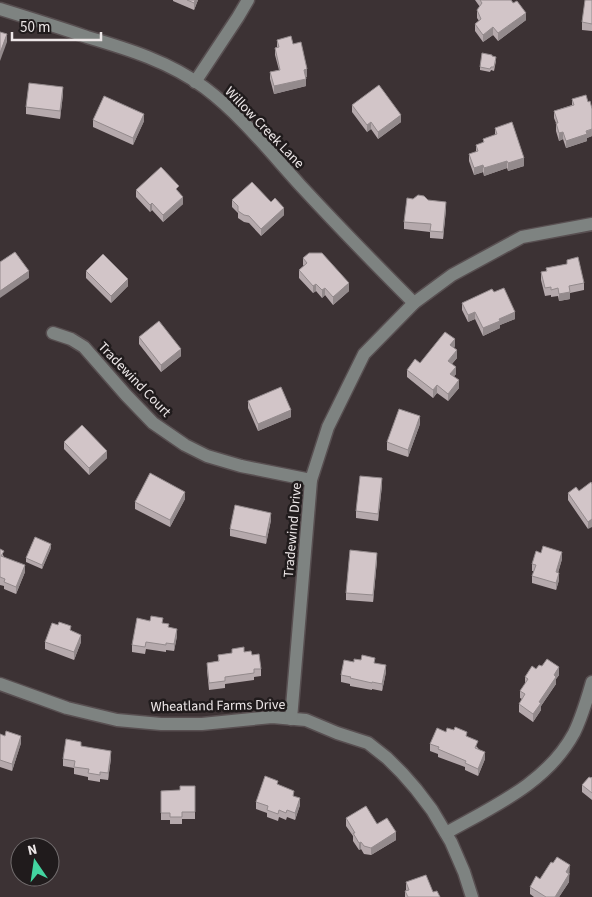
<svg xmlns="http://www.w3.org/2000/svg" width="592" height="897" font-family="'Source Sans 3',sans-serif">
  <rect width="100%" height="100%" fill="#3c3234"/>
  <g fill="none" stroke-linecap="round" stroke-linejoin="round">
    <defs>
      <g id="minor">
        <path d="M0,9C29,18 58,27 87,37C128,49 170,62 205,88C241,115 270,152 300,185C337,225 375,264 414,303"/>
        <polyline points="195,82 238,17 248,0"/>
        <polyline points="53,333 71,339 84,347 126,395 153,423 185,445 207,456 241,466 311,480"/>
        <polyline points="0,684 67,708 117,720 161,724 202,724 272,717 306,720 337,733 368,743 387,758 402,773 416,789 432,810 451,842 464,872 472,897"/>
        <polyline points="291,719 311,480 328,427 364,354 414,303 452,275 522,237 592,224"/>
        <path d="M446,833C494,806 547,783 574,733C582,717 587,699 592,682"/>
      </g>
    </defs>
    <use href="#minor" stroke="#584f51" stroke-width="15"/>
    <use href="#minor" stroke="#7e8381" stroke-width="12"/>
  </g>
  <g fill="#b5a9ac">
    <polygon points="173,0 198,0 194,10 173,1"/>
    <polygon points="475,0 511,0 526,20 498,41 493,35 483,42 475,31 475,24 479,21 477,18 477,10 480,7"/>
    <polygon points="592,0 592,31 582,30 582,22"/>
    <polygon points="277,40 293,44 307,77 306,77 306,86 274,94 270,79 270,72 279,70 275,55 275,48 277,47"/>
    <polygon points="496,61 494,71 491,70 490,72 480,70 480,67"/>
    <polygon points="63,94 60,119 26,114 26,107"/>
    <polygon points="572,99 588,102 592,109 592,136 587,138 587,141 566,148 563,139 559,141 556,131 556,123 554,118 554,111 572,105"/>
    <polygon points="352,105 401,122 378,139 371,129 367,132 352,112"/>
    <polygon points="93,120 144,121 133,145 93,127"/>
    <polygon points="495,128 524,166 508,171 507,168 484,176 483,172 474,175 469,161 469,154 476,152 476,145 483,143 483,139 495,135"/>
    <polygon points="136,190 179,192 183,204 163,222 152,210 150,212 136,197"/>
    <polygon points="232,200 271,202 284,215 261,236 249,223 244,222 238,218 238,213 232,207"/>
    <polygon points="428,200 446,209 443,239 430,238 430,232 404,229 404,222"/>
    <polygon points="303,258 349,291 333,305 325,295 322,298 316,291 313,293 299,278 299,270 304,266 303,265"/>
    <polygon points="567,260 584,283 584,290 570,293 570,299 559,301 558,296 551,297 551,295 545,296 541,280 541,272 546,271 546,268 567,264"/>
    <polygon points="86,271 128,286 111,303 86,278"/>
    <polygon points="494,292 515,319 500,325 500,328 483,336 475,319 468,322 462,310 462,303"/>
    <polygon points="139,337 181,356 161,372 139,344"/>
    <polygon points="455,346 454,348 457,358 452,364 456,374 454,376 459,388 448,401 437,393 433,398 407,377 407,370"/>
    <polygon points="248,401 291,417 258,431 248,408"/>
    <polygon points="420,424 408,457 387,450 387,442"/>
    <polygon points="64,442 107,458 89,475 64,449"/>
    <polygon points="592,484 588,529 568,500 568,493 579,491"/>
    <polygon points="382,485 378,521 356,518 356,511"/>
    <polygon points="185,499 170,527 135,509 135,502"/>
    <polygon points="271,520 266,544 230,536 230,529"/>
    <polygon points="51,548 42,569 26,562 26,558"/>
    <polygon points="0,549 4,557 25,572 16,594 4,589 4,586 0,585"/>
    <polygon points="562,559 558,573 559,580 556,590 532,583 532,576 534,571 532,571 532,564"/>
    <polygon points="377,560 373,602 346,600 346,593"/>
    <polygon points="163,623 169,627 177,636 174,651 166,650 166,652 146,649 145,654 132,652 132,645"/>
    <polygon points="71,631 81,642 74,660 45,649 45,642"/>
    <polygon points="232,649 244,652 252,655 261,669 261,676 254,677 254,680 225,684 225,688 209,690 207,670 207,663 218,661 218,655 232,653"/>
    <polygon points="354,662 375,663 386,672 382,691 372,689 372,690 350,686 350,684 341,682 341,675"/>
    <polygon points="542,666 559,675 556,679 556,684 541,706 541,710 533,722 519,712 519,704 522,699 520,698 520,691 525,684 525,677"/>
    <polygon points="446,732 467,737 478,748 485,759 478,776 465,770 465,767 438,757 438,754 430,751 430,744"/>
    <polygon points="0,734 21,743 12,771 0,767"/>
    <polygon points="81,746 111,758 108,780 100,779 100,782 88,780 88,777 74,774 74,768 63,766 63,759"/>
    <polygon points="592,777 592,800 582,792 582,785"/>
    <polygon points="278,785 294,796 300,805 295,820 287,817 286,820 279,817 278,821 267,817 267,813 256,809 256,802"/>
    <polygon points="195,786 195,819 182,819 182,824 170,824 170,820 161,820 161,791 180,790"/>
    <polygon points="346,818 377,824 396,840 371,855 364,854 361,849 359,850 353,841 353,836 346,826"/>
    <polygon points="570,873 569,875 569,882 559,897 534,897 530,894 530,887"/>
    <polygon points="406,882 433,892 440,897 405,897 405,891 406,891"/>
  </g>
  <g fill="#938a8c">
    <polygon points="195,0 198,0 194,10 194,3"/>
    <polygon points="526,13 526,20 498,41 498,33"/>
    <polygon points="493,27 493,35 483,42 483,35"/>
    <polygon points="7,34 7,42 0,61 0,53"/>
    <polygon points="307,69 307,77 304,78 304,70"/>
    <polygon points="306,79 306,86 274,94 274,86"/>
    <polygon points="63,87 63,94 60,119 60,111"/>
    <polygon points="144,114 144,121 133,145 133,138"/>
    <polygon points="401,115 401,122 378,139 378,132"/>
    <polygon points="371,122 371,129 367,132 367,125"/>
    <polygon points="592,129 592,136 587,138 587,141 566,148 566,141"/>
    <polygon points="563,132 563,139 559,141 559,133"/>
    <polygon points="524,158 524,166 508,171 508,163"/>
    <polygon points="507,161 507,168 484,176 484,168"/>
    <polygon points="483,165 483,172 474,175 474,168"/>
    <polygon points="183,197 183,204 163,222 163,215"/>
    <polygon points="446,202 446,209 443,239 443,232"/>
    <polygon points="152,203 152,210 150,212 150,205"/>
    <polygon points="284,208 284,215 261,236 261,229"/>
    <polygon points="29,271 29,278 0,298 0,291"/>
    <polygon points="128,279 128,286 111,303 111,296"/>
    <polygon points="349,283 349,291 333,305 333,297"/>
    <polygon points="316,284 316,291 313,293 313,286"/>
    <polygon points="325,288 325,295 322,298 322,290"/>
    <polygon points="570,292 570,299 559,301 559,294"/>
    <polygon points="475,312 475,319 468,322 468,315"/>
    <polygon points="515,312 515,319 500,325 500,328 483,336 483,328 499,319"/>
    <polygon points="455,339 455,346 450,352 450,345"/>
    <polygon points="181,349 181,356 161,372 161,365"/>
    <polygon points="457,350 457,358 448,368 448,361"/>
    <polygon points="456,367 456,374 450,381 450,374"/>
    <polygon points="459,380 459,388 448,401 448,394"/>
    <polygon points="437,385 437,393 433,398 433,390"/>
    <polygon points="291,410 291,417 258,431 258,424"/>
    <polygon points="420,416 420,424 408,457 408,450"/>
    <polygon points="107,451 107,458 89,475 89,468"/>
    <polygon points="382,478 382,485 378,521 378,514"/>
    <polygon points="185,492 185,499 170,527 170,520"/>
    <polygon points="271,513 271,520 266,544 266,537"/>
    <polygon points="592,519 592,527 588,529 588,522"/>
    <polygon points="51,544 51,548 42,569 42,565"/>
    <polygon points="562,552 562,559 556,579 556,572"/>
    <polygon points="377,553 377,560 373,602 373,595"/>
    <polygon points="25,565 25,572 16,594 16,587"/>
    <polygon points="559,573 559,580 556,590 556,583"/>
    <polygon points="177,629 177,636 174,651 174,644"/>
    <polygon points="81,635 81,642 74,660 74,652"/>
    <polygon points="386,665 386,672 382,691 382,684"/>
    <polygon points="559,667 559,675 556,679 556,684 541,706 541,710 533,722 533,714 539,702 554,675"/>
    <polygon points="21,736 21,743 12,771 12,764"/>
    <polygon points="111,751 111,758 108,780 108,773"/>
    <polygon points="485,752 485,759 478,776 478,769"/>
    <polygon points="300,798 300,805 295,820 295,813"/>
    <polygon points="396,832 396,840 371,855 371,848"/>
    <polygon points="361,842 361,849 359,850 359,843"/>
    <polygon points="570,865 569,882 559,897 555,897 566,872"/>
  </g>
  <g fill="#d2c5c8" stroke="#938a8c">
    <polygon points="187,0 195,0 194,3"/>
    <polygon points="480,0 511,0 513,3 517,1 526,13 498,33 493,27 483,35 475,24 481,19 477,10 482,3"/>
    <polygon points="585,0 592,0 592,24 582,22"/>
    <polygon points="0,32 7,34 0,53"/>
    <polygon points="291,36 293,44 301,42 307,69 304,70 306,79 274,86 270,72 280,70 275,48 279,47 277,40"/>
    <polygon points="482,53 492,55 492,56 496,57 494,67 491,67 490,69 480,67"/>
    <polygon points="29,83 63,87 60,111 26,107"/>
    <polygon points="379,85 401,115 378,132 371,122 367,125 352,105"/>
    <polygon points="586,95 588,102 590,101 592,109 592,129 586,131 587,134 566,141 563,132 559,133 556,123 558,123 554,111 574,105 572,99"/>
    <polygon points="104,96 144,114 133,138 93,120"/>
    <polygon points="512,122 524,158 508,163 507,161 484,168 483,165 474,168 469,154 478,151 476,145 484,142 483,139 497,134 495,128"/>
    <polygon points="161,167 179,186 176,189 183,197 163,215 152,203 150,205 136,190"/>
    <polygon points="252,182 271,202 275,198 284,208 261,229 249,216 244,215 238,211 238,206 232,200"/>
    <polygon points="418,195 424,196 428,200 446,202 443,232 430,231 431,224 404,222 407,198 413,199"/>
    <polygon points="15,252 29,271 0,291 0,262"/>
    <polygon points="309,253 322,253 349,283 333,297 325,288 322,290 316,284 313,286 299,270 307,263 303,258"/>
    <polygon points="103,254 128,279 111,296 86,271"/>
    <polygon points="578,257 584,283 569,286 570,292 559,294 558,288 551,290 551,287 545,288 541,272 547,271 546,268 567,264 567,260"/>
    <polygon points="504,288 515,312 499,319 500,321 483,328 475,312 468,315 462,303 492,289 494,292"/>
    <polygon points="159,321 181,349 161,365 139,337"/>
    <polygon points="445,332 455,339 450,345 457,350 448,361 456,367 450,374 459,380 448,394 437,385 433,390 407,370 415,359 420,363"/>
    <polygon points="281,387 291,410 258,424 248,401"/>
    <polygon points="399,409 420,416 408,450 387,442"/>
    <polygon points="82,425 107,451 89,468 64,442"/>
    <polygon points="150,473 185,492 170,520 135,502"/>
    <polygon points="360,476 382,478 378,514 356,511"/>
    <polygon points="591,482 592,484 592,519 588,522 568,493 576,487 579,491"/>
    <polygon points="235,505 271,513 266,537 230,529"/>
    <polygon points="35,537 51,544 42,565 26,558"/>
    <polygon points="543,546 562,552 556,572 559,573 556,583 532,576 536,565 532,564 536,551 541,553"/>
    <polygon points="0,549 4,551 1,556 25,565 16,587 4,582 5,579 0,577"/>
    <polygon points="350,550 377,553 373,595 346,593"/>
    <polygon points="151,616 163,618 162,623 169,624 168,627 177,629 174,644 166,643 166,645 146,642 145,647 132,645 137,618 150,621"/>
    <polygon points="59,622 71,626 70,630 81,635 74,652 45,642 52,623 58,625"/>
    <polygon points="244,647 244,652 251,651 252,655 259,654 261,669 254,669 254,673 225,677 225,681 209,683 207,663 219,661 218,655 232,653 232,649"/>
    <polygon points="362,655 375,658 374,663 386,665 382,684 372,682 372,683 350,678 351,677 341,675 344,660 354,662 354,659 361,660"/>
    <polygon points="547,659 559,667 554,675 556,677 539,702 541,703 533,714 519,704 525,694 520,691 528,679 525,677 532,666 536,669 539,665 542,666"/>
    <polygon points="455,727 467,732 466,736 478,741 475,748 485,752 478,769 465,763 466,761 438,749 439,747 430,744 437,728 446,732 447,728 454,730"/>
    <polygon points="6,731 21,736 12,764 0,760 0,734 5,736"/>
    <polygon points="66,739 81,742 81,746 111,751 108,773 100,772 100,775 88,773 89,769 74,767 75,761 63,759"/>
    <polygon points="265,776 278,781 277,784 294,791 293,796 300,798 295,813 287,810 286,813 279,810 278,814 267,810 268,806 256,802"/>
    <polygon points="589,777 591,778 592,777 592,793 582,785"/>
    <polygon points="180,786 195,786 195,812 182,812 182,817 170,817 170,813 161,813 161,791 180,790"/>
    <polygon points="366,806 377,824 387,818 396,832 371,848 364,846 361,842 359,843 353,833 355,833 346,818"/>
    <polygon points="557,857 570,865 566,872 569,874 555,897 546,897 530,887 536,876 540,879 551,862 553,863"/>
    <polygon points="426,875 433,892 437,891 440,897 408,897 405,891 409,890 406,882"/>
  </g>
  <g text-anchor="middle" stroke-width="5" stroke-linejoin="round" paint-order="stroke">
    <g font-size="14" fill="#ede7e8" stroke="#201b1c">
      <text transform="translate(265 127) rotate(46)" y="5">Willow Creek Lane</text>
      <text transform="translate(135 379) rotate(46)" y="5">Tradewind Court</text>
      <text transform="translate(292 530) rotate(-85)" y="5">Tradewind Drive</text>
      <text transform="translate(218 705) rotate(-1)" y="5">Wheatland Farms Drive</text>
    </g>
  </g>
  <g transform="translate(35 862) rotate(347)"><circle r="24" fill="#201b1c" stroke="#726d6e"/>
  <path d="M0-4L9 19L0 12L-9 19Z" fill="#43d4a0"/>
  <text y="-8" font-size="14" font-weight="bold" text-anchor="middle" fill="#ede7e8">N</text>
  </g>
  <path d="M12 32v8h89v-8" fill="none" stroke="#ede7e8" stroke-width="2.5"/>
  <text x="20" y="32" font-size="15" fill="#ede7e8" stroke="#201b1c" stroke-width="4" paint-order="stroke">50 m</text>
</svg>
